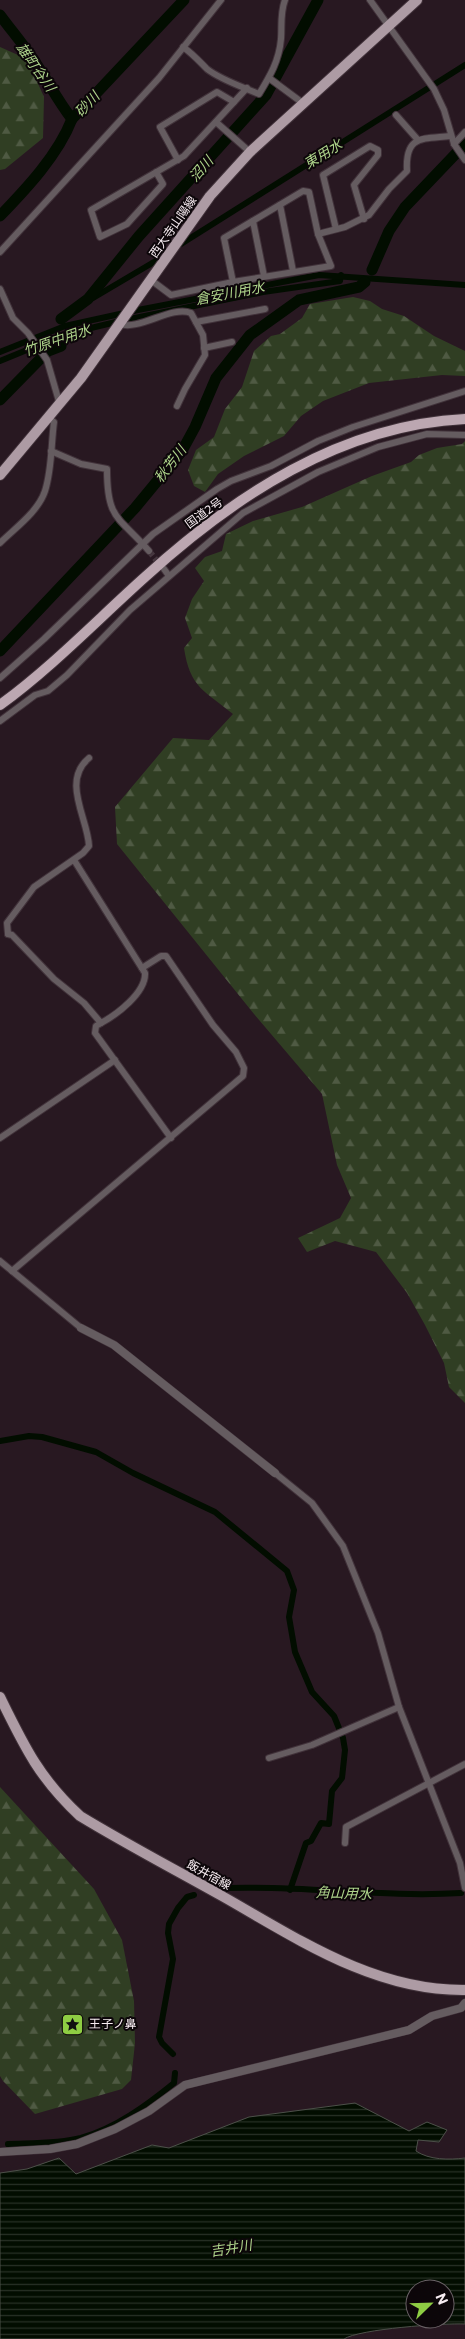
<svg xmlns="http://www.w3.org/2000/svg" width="465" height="2339" font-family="Commissioner,'Noto Sans JP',sans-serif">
  <defs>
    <pattern id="forest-firs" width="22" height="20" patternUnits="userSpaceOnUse" patternTransform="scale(1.25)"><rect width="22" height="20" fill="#303e23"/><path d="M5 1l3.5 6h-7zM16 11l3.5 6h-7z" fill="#4f5a43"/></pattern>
    <pattern id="water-rules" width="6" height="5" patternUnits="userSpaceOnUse" patternTransform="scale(1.25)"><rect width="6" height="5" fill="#020d00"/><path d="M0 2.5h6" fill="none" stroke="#283126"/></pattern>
  </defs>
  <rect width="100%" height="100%" fill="#281821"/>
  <g fill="url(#forest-firs)">
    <polygon points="0,47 27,59 44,97 43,138 5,169 0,170"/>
    <polygon points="353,297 370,301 382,309 404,316 434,336 465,351 465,376 442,375 369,383 323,401 301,416 284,436 244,456 218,474 205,492 194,486 188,470 196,450 214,437 225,409 242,387 254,351 271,336 280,334 302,318 310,304"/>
    <path d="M465,441V1403L449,1387L444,1363L425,1325L407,1293L376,1252L335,1241L307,1252L298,1238L340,1218L351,1198L337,1165L322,1094L254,1014L117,844L115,807L173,738L209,740L233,714C205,691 190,688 184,648L192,638L185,618L192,599L204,581L195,568L205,557L222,551L226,534L253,521L302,507L372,476L411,462L419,455L437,448L462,444Z"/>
    <polygon points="0,1787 94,1889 122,1940 134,2001 135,2043 131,2080 122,2089 35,2114 3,2081 0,2076"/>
  </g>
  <path fill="url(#water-rules)" stroke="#4c5049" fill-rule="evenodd" d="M355,2103L409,2131L427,2122L447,2130L439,2142L418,2140L416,2151C429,2160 449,2160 465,2158V2324C443,2323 359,2329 344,2339H0V2173L27,2169L59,2158L76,2174L152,2145L169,2148L249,2117ZM415,2289H445V2319H415Z"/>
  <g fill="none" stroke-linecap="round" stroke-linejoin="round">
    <g stroke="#020d00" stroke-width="6">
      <polyline points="181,244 465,65"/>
      <polyline points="88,299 93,298 159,259"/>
      <polyline points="130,319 263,292 340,281 341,275"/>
      <polyline points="0,352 65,326 138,310 319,275 465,285"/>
      <polyline points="0,361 66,334 116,322"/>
      <polyline points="0,1441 29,1436 42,1437 96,1452 133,1473 215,1512 287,1571 294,1590 289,1617 295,1652 312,1692 334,1716 343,1738 345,1750 342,1778 332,1791 329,1824 321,1823 311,1841 306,1843 290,1890"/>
      <path d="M227,1888C305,1885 383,1898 461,1893"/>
      <polyline points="173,2054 162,2043 159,2037 173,1959 168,1933 169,1924 178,1908 187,1897 194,1895"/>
      <path d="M8,2144C31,2143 58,2144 81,2138C116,2128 147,2105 174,2083L175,2073"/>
    </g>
    <g stroke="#020d00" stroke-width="11">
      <path d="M0,15C11,30 23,44 33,59C47,79 57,100 72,119"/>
      <path d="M0,216C27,188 58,155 72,119L184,0"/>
      <polyline points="372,270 389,231 405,207 465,144"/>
      <polyline points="61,319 88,299 139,236 266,95 318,0"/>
      <polyline points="0,400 48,351 61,346 61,340"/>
      <polyline points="0,651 135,508 182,451 195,427 216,378 250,335 299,300 359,287 365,282"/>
    </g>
    <polyline stroke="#473840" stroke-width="6" stroke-dasharray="6 3" stroke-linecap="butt" points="149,551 161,566"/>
    <defs>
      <g id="minor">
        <polyline points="370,0 434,89 444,110 454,144 465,160"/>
        <path d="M183,47C193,54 199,61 207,69C221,80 243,87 259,94C270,76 279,61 281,39C282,25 280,13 285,0"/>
        <polyline points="269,78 304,104"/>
        <polyline points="396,115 418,140"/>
        <polyline points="216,122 250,152"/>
        <polyline points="454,144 465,132"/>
        <polyline points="178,160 160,127 217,92 234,102"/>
        <polyline points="156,172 163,184 127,224 100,237 91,210 184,156 247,88"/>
        <polyline points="280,205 293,271"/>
        <polyline points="253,221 264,276"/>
        <polyline points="336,229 323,175 370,146 378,150 378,155 354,185 364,219"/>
        <path d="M318,234L345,227L369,215L389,189L407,171C405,135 422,139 450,136"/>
        <polyline points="0,252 159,78 221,0"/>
        <polyline points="151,280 171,295 233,282 331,266 318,234 309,192 303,191 224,238 233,282"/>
        <polyline points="0,289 13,318 28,333 47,360 60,405"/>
        <polyline points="196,322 265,309"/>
        <path d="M120,324C139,331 172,305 191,313L203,335L205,355L185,389L177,406"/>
        <polyline points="204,348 232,342"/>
        <path d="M51,451L81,464L107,469C107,521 119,516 149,551"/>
        <path d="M0,543C15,528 38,512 45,491C52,469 51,445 54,422L49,418"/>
        <polyline points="164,569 169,576"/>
        <polyline points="0,678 44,639 153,534 217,489 231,481 271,466 318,441 353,427 465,391"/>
        <polyline points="0,721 35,695 48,691 67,675 130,610 243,513 318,472 378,447 427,434 465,435"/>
        <path d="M74,860L145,973C146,993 116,1015 101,1023"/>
        <polyline points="8,934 12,935 54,979 84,1003 101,1023 96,1026 95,1033 171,1138"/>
        <path d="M8,934L7,923L34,887L83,853L89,846C88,819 61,781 89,758"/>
        <polyline points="0,1138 115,1060"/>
        <polyline points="0,1261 81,1328"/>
        <polyline points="12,1271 243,1076 244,1068 236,1052 213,1025 166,956 161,956 142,968"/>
        <polyline points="275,1473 312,1503 343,1546 378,1633 399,1707 460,1863 465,1888"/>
        <polyline points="269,1758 312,1745 399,1707"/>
        <polyline points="345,1843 346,1827 465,1764"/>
      </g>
      <g id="tertiary">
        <polyline points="81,1328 114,1345 275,1473"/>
        <polyline points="0,2152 50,2149 77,2144 115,2129 149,2111 185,2085 409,2030 432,2016 461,2008 465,2003"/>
      </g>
      <g id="primary">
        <polyline points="0,475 81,378 210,196 250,152 417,0"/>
        <path d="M0,1697C24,1746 39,1778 80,1816C126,1844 174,1869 222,1896C298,1939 374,1991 465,1990"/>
      </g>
      <path id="trunk" d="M0,705C52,667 97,620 145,577C234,496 341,425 465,419"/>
    </defs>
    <use href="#minor" stroke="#41323a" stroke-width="8"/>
    <use href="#tertiary" stroke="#41323a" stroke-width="9"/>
    <use href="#primary" stroke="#41323a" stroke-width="12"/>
    <use href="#trunk" stroke="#41323a" stroke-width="12"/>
    <use href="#minor" stroke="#655c60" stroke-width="6"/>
    <use href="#tertiary" stroke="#655c60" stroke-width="8"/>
    <use href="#primary" stroke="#ad9ba4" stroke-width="10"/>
    <use href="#trunk" stroke="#bca7b1" stroke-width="10"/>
  </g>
  <defs>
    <symbol id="sight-square" viewBox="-11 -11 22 22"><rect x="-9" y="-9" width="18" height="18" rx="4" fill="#8ecd43" stroke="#0c0609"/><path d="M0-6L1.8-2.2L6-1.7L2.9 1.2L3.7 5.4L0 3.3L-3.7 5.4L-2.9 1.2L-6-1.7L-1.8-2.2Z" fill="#111"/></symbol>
  </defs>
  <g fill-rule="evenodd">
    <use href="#sight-square" x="60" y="2012" width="25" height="25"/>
  </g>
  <g text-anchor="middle" stroke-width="4" stroke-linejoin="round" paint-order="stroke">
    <g font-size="12" fill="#f8edf2" stroke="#0c0609">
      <text transform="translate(173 227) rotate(-55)" y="4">西大寺山陽線</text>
      <text transform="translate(204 513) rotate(-36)" y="4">国道2号</text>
      <text transform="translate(209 1875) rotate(29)" y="4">飯井宿線</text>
    </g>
    <g font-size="12" fill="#f8edf2" stroke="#0c0609" text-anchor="start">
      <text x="89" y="2028">王子ノ鼻</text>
    </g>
    <g font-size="14" font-style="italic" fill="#aed48b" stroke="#0c0609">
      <text transform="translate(36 67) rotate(55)" y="5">雄町谷川</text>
      <text transform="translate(87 104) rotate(-47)" y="5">砂川</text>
      <text transform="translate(323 154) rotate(-32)" y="5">東用水</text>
      <text transform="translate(201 169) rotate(-49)" y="5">沼川</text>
      <text transform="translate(230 293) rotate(-11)" y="5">倉安川用水</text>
      <text transform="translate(57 340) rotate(-19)" y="5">竹原中用水</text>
      <text transform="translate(170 464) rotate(-53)" y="5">秋芳川</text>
      <text transform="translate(344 1893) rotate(2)" y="5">角山用水</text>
      <text transform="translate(231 2248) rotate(-9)" y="5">吉井川</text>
    </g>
  </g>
  <g transform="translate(430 2304) rotate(67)"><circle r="24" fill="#0c0609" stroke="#6a6266"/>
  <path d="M0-4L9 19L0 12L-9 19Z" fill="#8ecd43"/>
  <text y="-8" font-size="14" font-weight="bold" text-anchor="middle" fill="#f8edf2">N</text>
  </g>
</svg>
